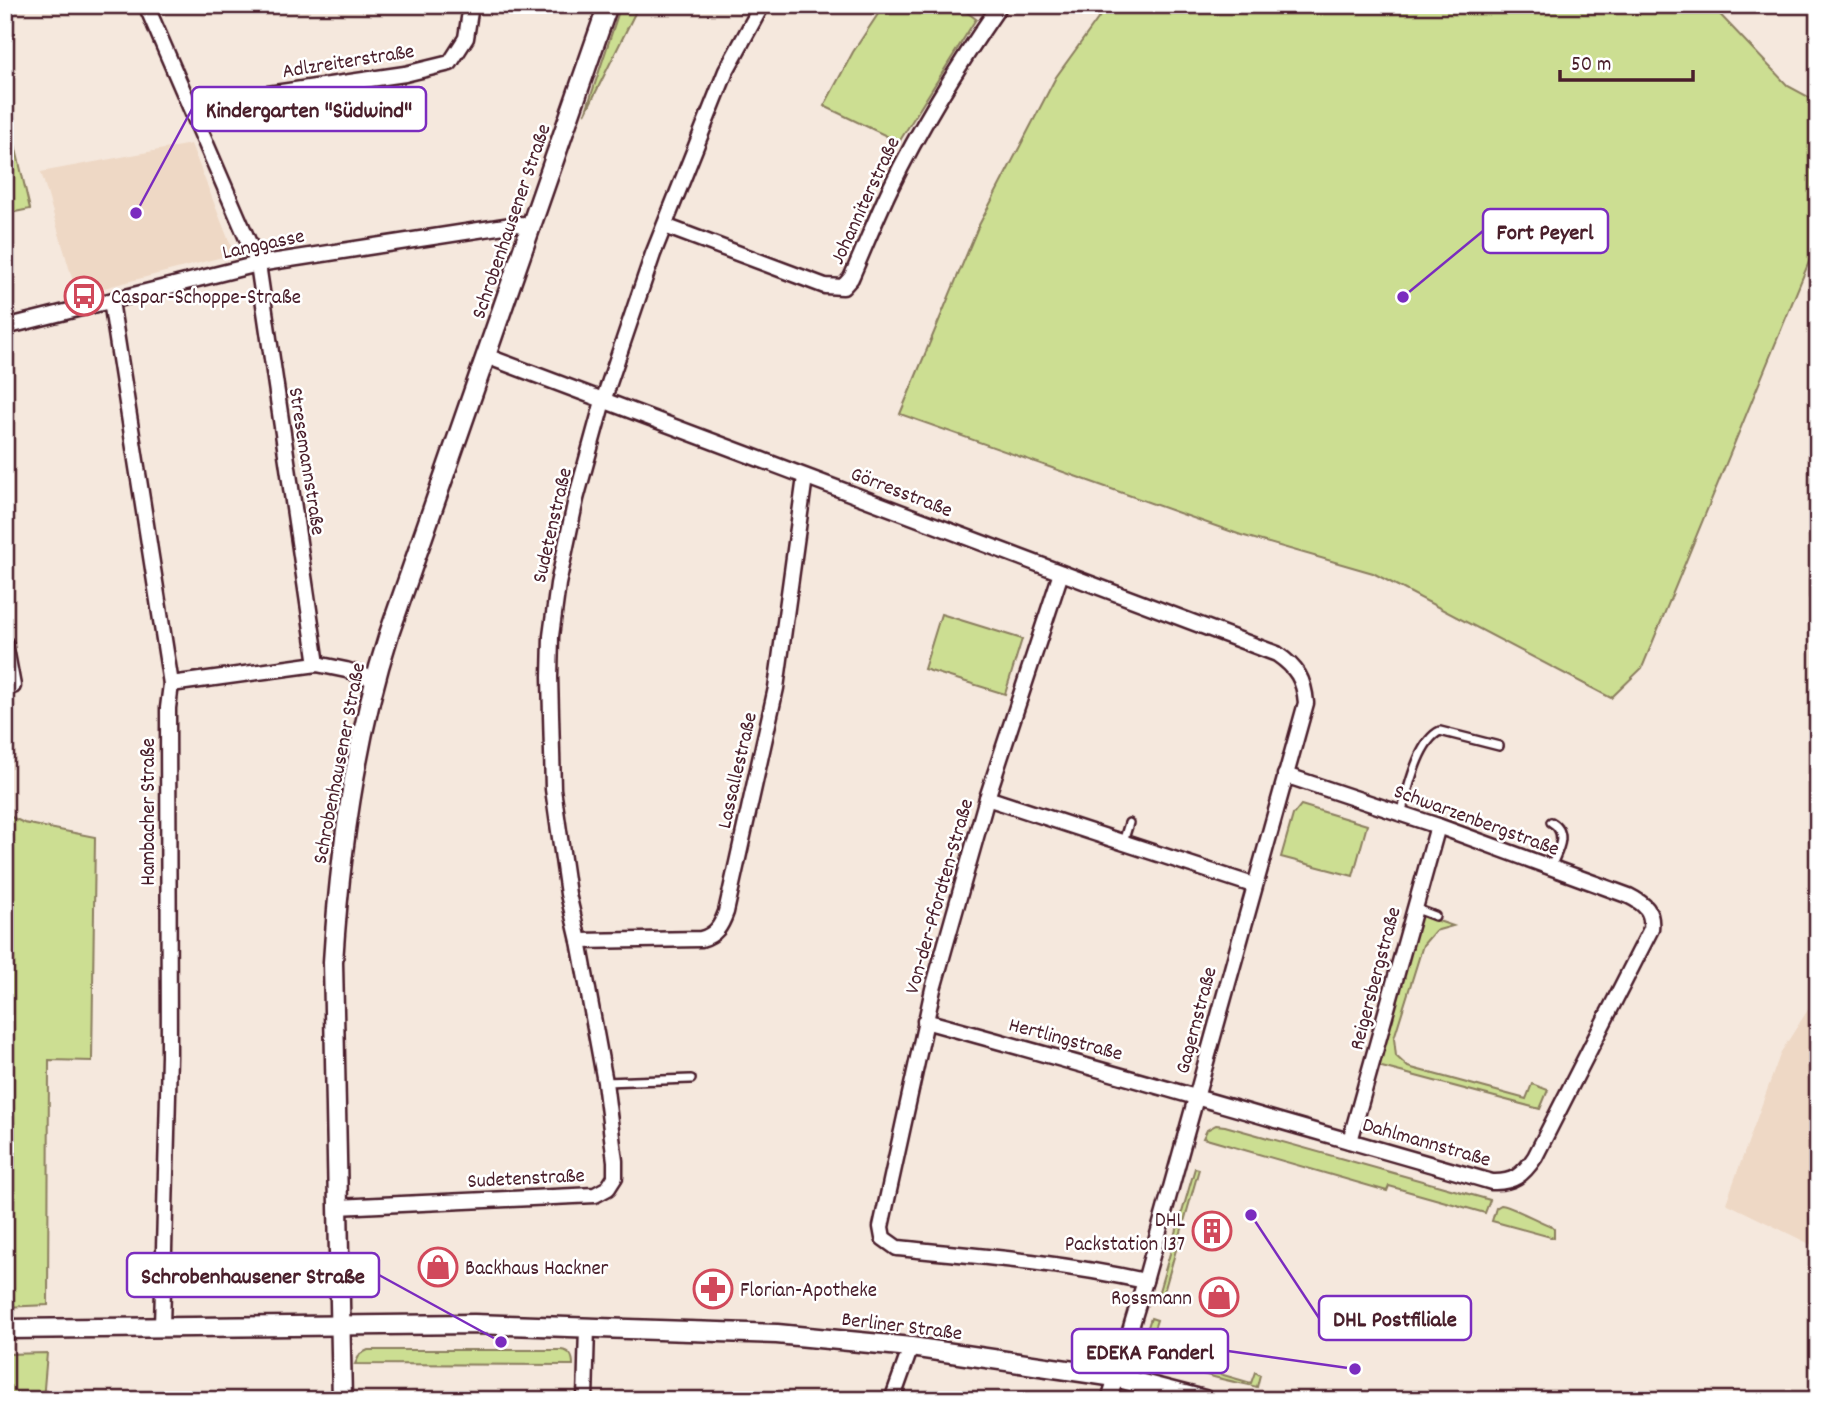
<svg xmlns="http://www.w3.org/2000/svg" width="1823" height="1405" font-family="Dekko,sans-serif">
  <rect width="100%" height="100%" fill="#f5e8dd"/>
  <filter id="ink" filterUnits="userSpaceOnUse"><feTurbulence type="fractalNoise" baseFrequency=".0143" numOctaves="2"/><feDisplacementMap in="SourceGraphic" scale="14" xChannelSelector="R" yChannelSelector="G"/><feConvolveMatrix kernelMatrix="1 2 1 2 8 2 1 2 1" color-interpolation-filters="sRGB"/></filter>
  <g filter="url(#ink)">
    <g fill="#eed8c5">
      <polygon points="191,144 234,254 77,295 41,172"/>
      <polygon points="1818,994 1818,1248 1726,1203 1781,1052"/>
    </g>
    <g fill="#ccde92" stroke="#8b7e5e" stroke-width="2">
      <polygon points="621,5 639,5 585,114"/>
      <polygon points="884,5 957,5 976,19 899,142 824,106 853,52"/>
      <polygon points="1108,5 1711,5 1788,86 1818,102 1818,240 1642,668 1611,698 1373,573 1241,535 900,414 978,227 1056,77"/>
      <polygon points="5,102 30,209 5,214"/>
      <polygon points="941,614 1022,639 1005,694 924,669"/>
      <polygon points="1301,805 1367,825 1353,876 1281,857 1293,815"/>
      <polygon points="5,814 24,823 95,837 92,1061 49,1060 48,1305 5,1307"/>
      <polygon points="1421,915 1453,926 1435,931 1423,945 1394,1038 1396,1056 1408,1067 1526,1099 1532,1084 1548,1090 1540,1109 1378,1066"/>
      <polygon points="1216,1125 1225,1126 1490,1200 1485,1213 1389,1186 1387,1191 1203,1138 1207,1130"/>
      <polygon points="1195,1168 1199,1169 1162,1299 1157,1298"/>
      <path d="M1501,1205C1509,1205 1540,1222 1551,1226L1554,1229V1238L1492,1221L1496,1208Z"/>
      <path d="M1151,1318L1157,1320L1151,1338L1163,1342L1161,1357L1251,1383L1255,1372L1260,1375L1257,1387C1233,1381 1156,1368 1147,1345C1144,1337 1148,1326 1151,1318Z"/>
      <path d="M368,1350H561C570,1351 573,1356 573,1365L355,1364L360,1354Z"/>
      <polygon points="47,1353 43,1400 5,1400 5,1354"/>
    </g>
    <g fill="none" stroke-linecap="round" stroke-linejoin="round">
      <defs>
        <g id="service">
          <path d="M1401,814C1408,790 1418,741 1440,731L1499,746"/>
          <polyline points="1123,842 1129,823"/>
          <path d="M1551,867C1557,852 1570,833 1551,822"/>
          <polyline points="1414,908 1435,916"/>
          <polyline points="605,1082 691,1079"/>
        </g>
        <g id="minor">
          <polyline points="146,5 258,264 317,664"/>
          <polyline points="191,105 405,74 450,63 466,38 471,5"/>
          <path d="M665,226L825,286L843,287L851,278C864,249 876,218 890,189C921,125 959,64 1000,5"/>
          <polyline points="111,301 171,684 168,708 169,1056 162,1327"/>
          <polyline points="5,327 258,264 518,224 533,225"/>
          <path d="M486,356L1277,654C1297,668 1304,679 1306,703L1145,1281L1109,1400"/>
          <path d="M1061,573L987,798L933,989L881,1227L883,1238L897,1248C980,1256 1063,1263 1145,1281"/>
          <polyline points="1818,579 1818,597"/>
          <polyline points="5,643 13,686"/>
          <polyline points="171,684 317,664 346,670 374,679"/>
          <polyline points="987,798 1253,885"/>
          <path d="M579,941L701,939C716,935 721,926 726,912L776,688L805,477"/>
          <path d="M925,1021C1115,1073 1303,1128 1492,1182C1513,1183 1523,1175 1535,1157L1651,929C1653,911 1645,904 1629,896L1438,826L1285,775"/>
          <polyline points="1350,1141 1438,826"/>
          <polyline points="337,1207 595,1195 608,1188 615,1177 615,1161 605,1082 579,941 568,894 553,789 550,677 551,636 558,584 576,499 603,401 653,254 726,71 762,5"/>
          <polyline points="585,1400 587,1327"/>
          <polyline points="892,1400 911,1347"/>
        </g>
        <g id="tertiary">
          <polyline points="5,1329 474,1324 777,1334 911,1347 1115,1377 1204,1400"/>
          <path d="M342,1400L333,962C340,851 355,740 389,634L608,5"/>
        </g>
      </defs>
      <use href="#service" stroke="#4a1f2b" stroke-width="12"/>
      <use href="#minor" stroke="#4a1f2b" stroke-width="19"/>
      <use href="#tertiary" stroke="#4a1f2b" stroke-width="23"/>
      <use href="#service" stroke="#fff" stroke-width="7"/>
      <use href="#minor" stroke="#fff" stroke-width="14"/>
      <use href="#tertiary" stroke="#fff" stroke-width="18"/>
    </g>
  </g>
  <defs>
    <symbol id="bus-ring" viewBox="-11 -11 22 22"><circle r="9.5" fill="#fff" stroke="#d1495b" stroke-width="1.5"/><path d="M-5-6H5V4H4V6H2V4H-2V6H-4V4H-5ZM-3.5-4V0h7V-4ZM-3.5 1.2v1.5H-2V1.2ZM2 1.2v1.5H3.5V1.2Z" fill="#d1495b"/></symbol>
    <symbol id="building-ring" viewBox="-11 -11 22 22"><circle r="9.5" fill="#fff" stroke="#d1495b" stroke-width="1.5"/><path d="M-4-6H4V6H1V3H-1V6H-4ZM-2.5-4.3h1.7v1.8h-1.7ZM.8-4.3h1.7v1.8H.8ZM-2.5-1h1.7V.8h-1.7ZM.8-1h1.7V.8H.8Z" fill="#d1495b"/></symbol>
    <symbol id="shop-ring" viewBox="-11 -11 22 22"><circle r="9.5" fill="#fff" stroke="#d1495b" stroke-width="1.5"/><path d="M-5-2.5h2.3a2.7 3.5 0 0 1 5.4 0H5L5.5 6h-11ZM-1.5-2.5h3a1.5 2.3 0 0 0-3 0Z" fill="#d1495b"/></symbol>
    <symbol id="pharmacy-ring" viewBox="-11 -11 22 22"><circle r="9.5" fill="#fff" stroke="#d1495b" stroke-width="1.5"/><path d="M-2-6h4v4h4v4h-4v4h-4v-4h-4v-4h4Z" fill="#d1495b"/></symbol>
  </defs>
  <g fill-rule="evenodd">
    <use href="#bus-ring" x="62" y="274" width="44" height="44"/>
    <use href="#building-ring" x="1190" y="1209" width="44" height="44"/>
    <use href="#shop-ring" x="416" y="1245" width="44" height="44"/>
    <use href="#pharmacy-ring" x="691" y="1267" width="44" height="44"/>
    <use href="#shop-ring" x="1197" y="1275" width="44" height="44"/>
  </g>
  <g text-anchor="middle" stroke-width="5" stroke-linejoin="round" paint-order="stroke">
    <g font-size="21" fill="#4a1f2b" stroke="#fff">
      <text transform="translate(348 60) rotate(-9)" y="7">Adlzreiterstraße</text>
      <text transform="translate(864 200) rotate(-65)" y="7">Johanniterstraße</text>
      <text transform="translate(510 221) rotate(-71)" y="7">Schrobenhausener Straße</text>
      <text transform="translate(263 243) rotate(-12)" y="7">Langgasse</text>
      <text transform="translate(308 461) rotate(81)" y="7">Stresemannstraße</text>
      <text transform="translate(902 491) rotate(21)" y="7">Görresstraße</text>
      <text transform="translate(551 525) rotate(-77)" y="7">Sudetenstraße</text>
      <text transform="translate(338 763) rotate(-79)" y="7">Schrobenhausener Straße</text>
      <text transform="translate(736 770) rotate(-77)" y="7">Lassallestraße</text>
      <text transform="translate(147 812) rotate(-90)" y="7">Hambacher Straße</text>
      <text transform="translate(1477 819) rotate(20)" y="7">Schwarzenbergstraße</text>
      <text transform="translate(938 896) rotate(-74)" y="7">Von-der-Pfordten-Straße</text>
      <text transform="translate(1374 978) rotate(-75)" y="7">Reigersbergstraße</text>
      <text transform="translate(1195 1020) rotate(-75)" y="7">Gagernstraße</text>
      <text transform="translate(1066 1038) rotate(15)" y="7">Hertlingstraße</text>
      <text transform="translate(1427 1141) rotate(16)" y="7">Dahlmannstraße</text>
      <text transform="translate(526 1177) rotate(-3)" y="7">Sudetenstraße</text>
      <text transform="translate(902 1325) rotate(7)" y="7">Berliner Straße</text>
    </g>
    <g font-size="21" fill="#4a1f2b" stroke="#fff" text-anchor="start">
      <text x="111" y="303">Caspar-Schoppe-Straße</text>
      <text x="1185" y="1226" text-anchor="end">DHL<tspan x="1185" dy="24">Packstation 137</tspan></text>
      <text x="465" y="1274">Backhaus Hackner</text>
      <text x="740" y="1296">Florian-Apotheke</text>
      <text x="1192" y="1304" text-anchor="end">Rossmann</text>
    </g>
  </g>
  <path fill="none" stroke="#7b2cbf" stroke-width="2.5" d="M136 213L192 109M1403 297L1483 231M501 1342L379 1275M1251 1215L1319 1318M1355 1369L1228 1351"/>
  <g fill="#7b2cbf" stroke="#fff" stroke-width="2.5">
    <circle cx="136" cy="213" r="7"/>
    <circle cx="1403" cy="297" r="7"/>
    <circle cx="501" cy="1342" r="7"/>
    <circle cx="1251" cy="1215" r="7"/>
    <circle cx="1355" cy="1369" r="7"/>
  </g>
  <g fill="#fff" stroke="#7b2cbf" stroke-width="2.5">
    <rect x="192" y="87" width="234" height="44" rx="7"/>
    <rect x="1483" y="209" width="125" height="44" rx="7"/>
    <rect x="127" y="1253" width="252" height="44" rx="7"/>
    <rect x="1319" y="1296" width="152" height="44" rx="7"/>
    <rect x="1072" y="1329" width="156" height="44" rx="7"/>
  </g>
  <g font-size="23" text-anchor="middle" font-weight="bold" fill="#4a1f2b">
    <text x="309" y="117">Kindergarten "Südwind"</text>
    <text x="1545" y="239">Fort Peyerl</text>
    <text x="253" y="1283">Schrobenhausener Straße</text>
    <text x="1395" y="1326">DHL Postfiliale</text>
    <text x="1150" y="1359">EDEKA Fanderl</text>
  </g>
  <rect width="1823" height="1405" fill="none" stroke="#fff" stroke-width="28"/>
  <rect x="14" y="14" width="1795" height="1377" fill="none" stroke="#4a1f2b" stroke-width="2.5" filter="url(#ink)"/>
  <path d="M1560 70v10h133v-10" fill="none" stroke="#4a1f2b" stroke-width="3.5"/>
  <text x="1571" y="70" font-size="21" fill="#4a1f2b" stroke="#ffffff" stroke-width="5" paint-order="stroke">50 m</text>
</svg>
